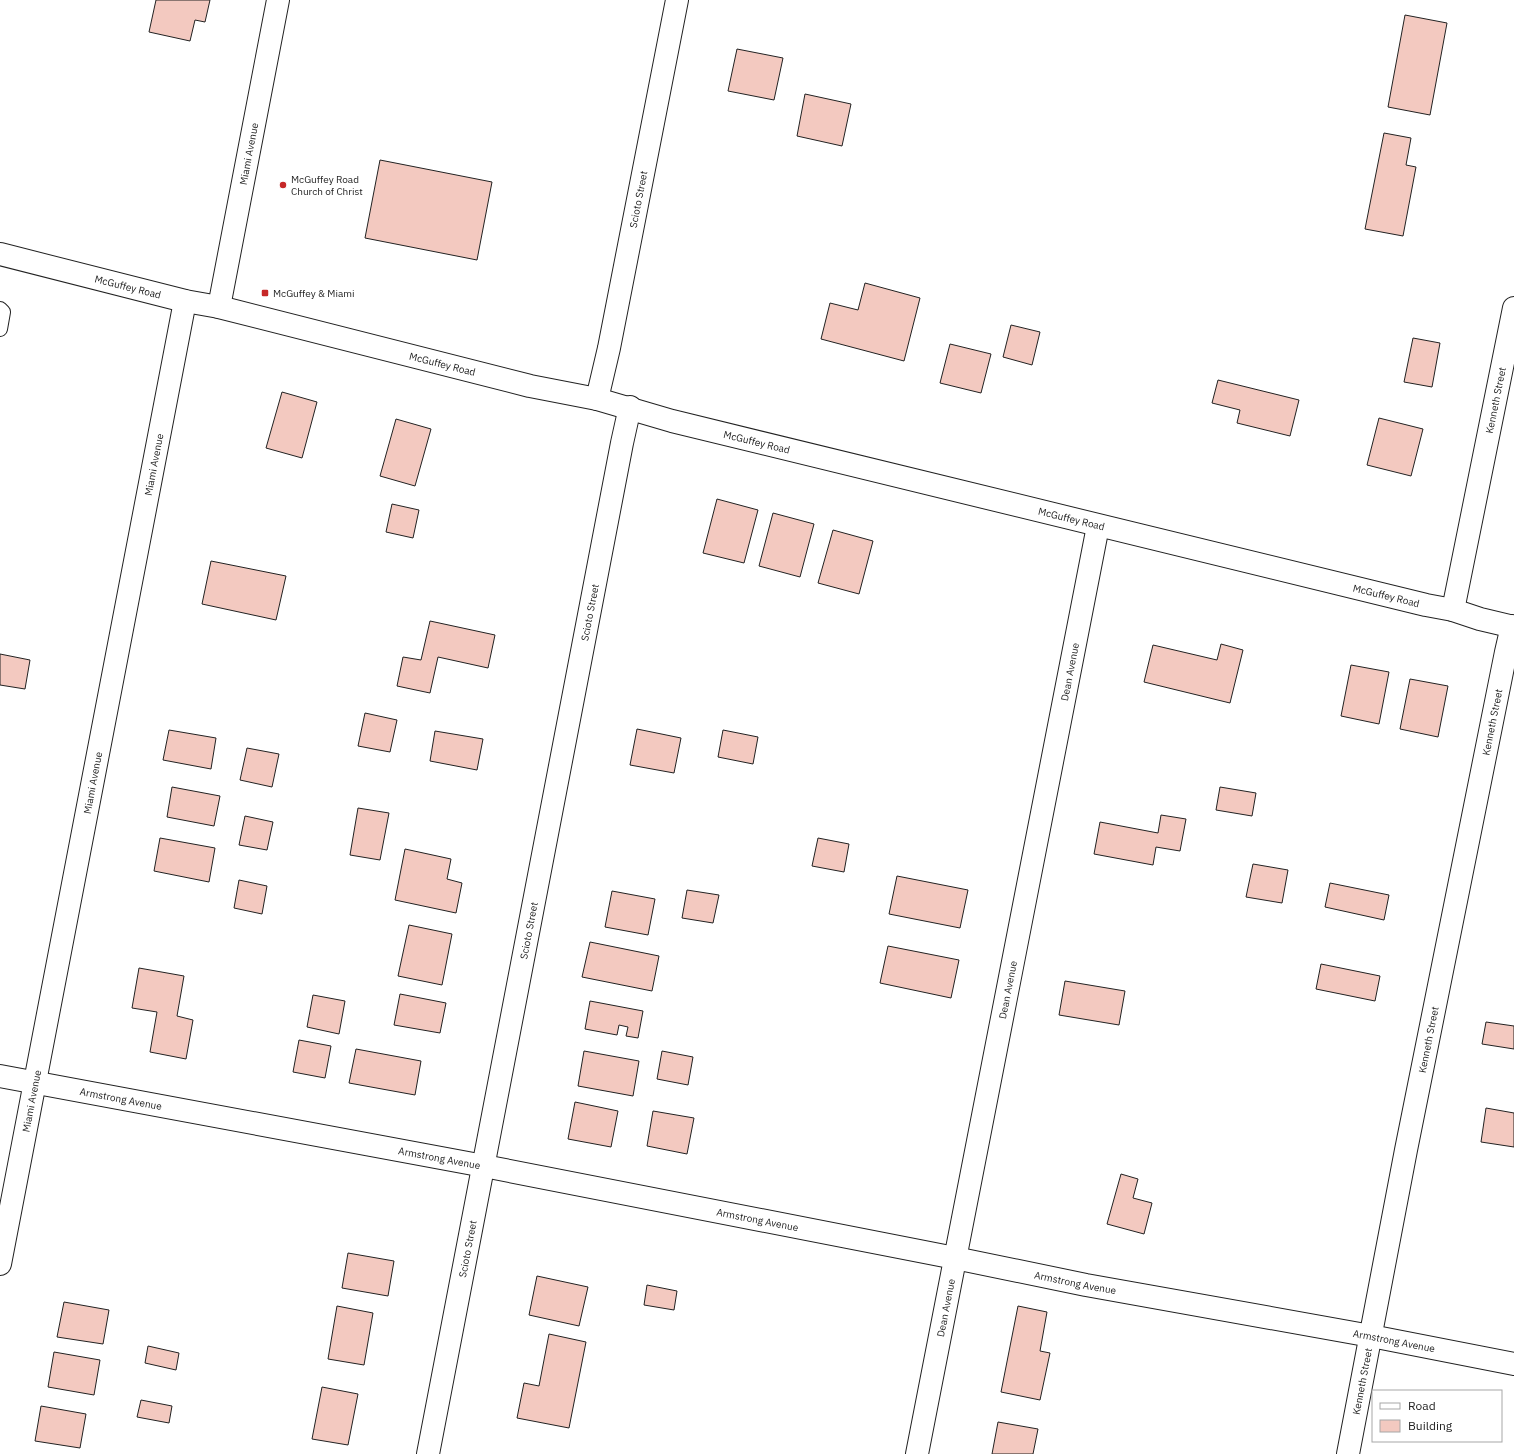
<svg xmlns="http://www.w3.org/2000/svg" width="1514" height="1454" font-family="'IBM Plex Sans',sans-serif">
  <rect width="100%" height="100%" fill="#fff"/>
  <g fill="#f3c9c0" stroke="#222">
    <polygon points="156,0 210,0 205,22 195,20 190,41 149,32"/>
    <polygon points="1405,15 1447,23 1430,115 1388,107"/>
    <polygon points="737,49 783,58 774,100 728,91"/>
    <polygon points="805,94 851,104 842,146 797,136"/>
    <polygon points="1384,133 1411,138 1406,165 1416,167 1403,236 1365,229"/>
    <polygon points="380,160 492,182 477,260 365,238"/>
    <polygon points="865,283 920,298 904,361 821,339 830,303 858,310"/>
    <polygon points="1011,325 1040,332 1032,365 1003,357"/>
    <polygon points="1413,338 1440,343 1432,387 1404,382"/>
    <polygon points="950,344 991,354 981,393 940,383"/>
    <polygon points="1218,380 1299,400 1290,436 1237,423 1240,410 1212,403"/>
    <polygon points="282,392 317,402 302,458 266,448"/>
    <polygon points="1379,418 1423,429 1411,476 1367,465"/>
    <polygon points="396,419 431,429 415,486 380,476"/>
    <polygon points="717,499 758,510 744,563 703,553"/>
    <polygon points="392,504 419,510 413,538 386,532"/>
    <polygon points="773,513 814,524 800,577 759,566"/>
    <polygon points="833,530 873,541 859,594 818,583"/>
    <polygon points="211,561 286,576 276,620 202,604"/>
    <polygon points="430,621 495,635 488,668 438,657 430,693 397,686 403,657 421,660"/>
    <polygon points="1221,644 1243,650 1230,703 1144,682 1153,645 1217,660"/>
    <polygon points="0,654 30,660 25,689 0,685"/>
    <polygon points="1351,665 1389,672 1379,724 1341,716"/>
    <polygon points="1410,679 1448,686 1438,737 1400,729"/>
    <polygon points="365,713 397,720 390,752 358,746"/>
    <polygon points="637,729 681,738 674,773 630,765"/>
    <polygon points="169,730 216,738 211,769 163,760"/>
    <polygon points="723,730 758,737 753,764 718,757"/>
    <polygon points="435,731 483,739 477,770 430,761"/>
    <polygon points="247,748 279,754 272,787 240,780"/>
    <polygon points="172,787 220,796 214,826 167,817"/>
    <polygon points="1220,787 1256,793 1252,816 1216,810"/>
    <polygon points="358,808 389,813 380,860 350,855"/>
    <polygon points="1161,815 1186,819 1180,851 1156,847 1153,865 1094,854 1100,822 1158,833"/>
    <polygon points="245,816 273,822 267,850 239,845"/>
    <polygon points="160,838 215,848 209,882 154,871"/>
    <polygon points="818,838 849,844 844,872 812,866"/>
    <polygon points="405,849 451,859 447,879 462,883 456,913 395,900"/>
    <polygon points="1253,864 1288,870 1282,903 1246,897"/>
    <polygon points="897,876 968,890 960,928 889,914"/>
    <polygon points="239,880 267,886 262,914 234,908"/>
    <polygon points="1330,883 1389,895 1384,920 1325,907"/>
    <polygon points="687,890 719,895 713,923 682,918"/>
    <polygon points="612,891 655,899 648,935 605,927"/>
    <polygon points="409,925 452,934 442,985 398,976"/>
    <polygon points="590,942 659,956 652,991 582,977"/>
    <polygon points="888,946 959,960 951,998 880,983"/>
    <polygon points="1321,964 1380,976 1375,1001 1316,989"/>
    <polygon points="139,968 184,976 177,1016 193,1020 186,1059 150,1052 157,1012 132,1008"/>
    <polygon points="1065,981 1125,991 1119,1025 1059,1015"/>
    <polygon points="400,994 446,1003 440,1033 394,1025"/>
    <polygon points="313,995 345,1001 339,1034 307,1027"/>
    <polygon points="590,1001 643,1011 638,1038 626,1036 628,1027 619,1025 617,1035 585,1029"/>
    <polygon points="1486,1022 1514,1026 1514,1049 1482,1044"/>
    <polygon points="299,1040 331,1046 325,1078 293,1072"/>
    <polygon points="356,1049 421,1061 415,1095 349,1083"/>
    <polygon points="584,1051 639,1061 633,1096 578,1086"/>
    <polygon points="662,1051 693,1057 688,1085 657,1079"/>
    <polygon points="575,1102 618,1111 611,1147 568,1139"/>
    <polygon points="1486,1108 1514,1113 1514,1147 1481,1142"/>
    <polygon points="653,1111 694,1118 687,1154 647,1146"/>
    <polygon points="1121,1174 1138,1179 1133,1198 1152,1203 1144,1234 1107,1224"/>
    <polygon points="348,1253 394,1261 388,1296 342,1288"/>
    <polygon points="537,1276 588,1287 579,1326 529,1315"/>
    <polygon points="647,1285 677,1291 674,1310 644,1305"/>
    <polygon points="64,1302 109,1310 103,1344 57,1337"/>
    <polygon points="337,1306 373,1313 364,1365 328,1359"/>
    <polygon points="1018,1306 1047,1312 1040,1351 1050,1353 1040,1400 1001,1392"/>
    <polygon points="549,1334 586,1342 569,1428 517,1418 524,1383 539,1386"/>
    <polygon points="148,1346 179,1353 176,1370 145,1363"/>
    <polygon points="54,1352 100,1360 94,1395 48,1387"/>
    <polygon points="322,1387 358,1394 348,1445 312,1439"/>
    <polygon points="141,1400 172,1406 169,1423 137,1417"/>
    <polygon points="41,1406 86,1414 80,1448 35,1441"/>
    <polygon points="998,1422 1038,1429 1033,1454 992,1454"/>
  </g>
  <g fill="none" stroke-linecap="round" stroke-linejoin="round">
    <defs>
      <polyline id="lane" points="0,309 3,312 0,329"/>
      <g id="street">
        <path id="s1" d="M219,307L278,0"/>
        <path id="s2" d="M597,399L609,348L677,0"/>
        <path id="s3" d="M1453,610L1514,308"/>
        <path id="s4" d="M0,1076L484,1166L955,1258L1086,1285L1371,1336L1514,1364"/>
        <path id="s5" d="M0,1264L185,301"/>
        <path id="s6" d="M428,1454L622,443L630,407"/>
        <path id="s7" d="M917,1454L1098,526"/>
        <path id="s8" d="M1348,1454L1406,1150L1506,652L1512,626"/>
      </g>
      <g id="secondary">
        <path id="s9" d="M0,254L185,301L219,307L530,386L597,399L672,421L1426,605L1453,610L1480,619L1514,627"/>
      </g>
    </defs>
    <use href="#lane" stroke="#222" stroke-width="16"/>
    <use href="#street" stroke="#222" stroke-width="24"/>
    <use href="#secondary" stroke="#222" stroke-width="24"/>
    <use href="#lane" stroke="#fff" stroke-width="14"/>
    <use href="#street" stroke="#fff" stroke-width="22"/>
    <use href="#secondary" stroke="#fff" stroke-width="22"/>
  </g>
  <g fill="#c62828" stroke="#fff" stroke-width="1.5">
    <circle cx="283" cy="185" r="4"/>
    <rect x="261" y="289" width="8" height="8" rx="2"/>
  </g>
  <g text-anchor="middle" stroke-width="3" stroke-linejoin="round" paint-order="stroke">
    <g font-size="10" fill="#222" stroke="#fff">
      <text dy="4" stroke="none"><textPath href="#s1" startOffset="156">Miami Avenue</textPath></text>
      <text dy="4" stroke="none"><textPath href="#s2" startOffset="204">Scioto Street</textPath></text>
      <text dy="4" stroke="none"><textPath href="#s9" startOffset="132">McGuffey Road</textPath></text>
      <text dy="4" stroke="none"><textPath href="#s9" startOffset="456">McGuffey Road</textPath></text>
      <text dy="4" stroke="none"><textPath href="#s3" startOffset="214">Kenneth Street</textPath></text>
      <text dy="4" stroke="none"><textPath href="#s9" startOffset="780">McGuffey Road</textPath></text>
      <text dy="4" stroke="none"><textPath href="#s5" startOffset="814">Miami Avenue</textPath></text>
      <text dy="4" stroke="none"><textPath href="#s9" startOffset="1104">McGuffey Road</textPath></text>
      <text dy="4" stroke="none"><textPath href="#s9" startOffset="1428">McGuffey Road</textPath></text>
      <text dy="4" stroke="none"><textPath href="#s6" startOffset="857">Scioto Street</textPath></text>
      <text dy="4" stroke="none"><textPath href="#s7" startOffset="797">Dean Avenue</textPath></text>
      <text dy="4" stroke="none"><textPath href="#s8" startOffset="746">Kenneth Street</textPath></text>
      <text dy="4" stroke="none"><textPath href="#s5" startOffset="490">Miami Avenue</textPath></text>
      <text dy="4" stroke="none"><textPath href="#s6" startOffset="533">Scioto Street</textPath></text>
      <text dy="4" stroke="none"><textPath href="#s7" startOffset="473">Dean Avenue</textPath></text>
      <text dy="4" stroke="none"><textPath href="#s8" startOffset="422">Kenneth Street</textPath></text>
      <text dy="4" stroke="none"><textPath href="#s4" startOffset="123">Armstrong Avenue</textPath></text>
      <text dy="4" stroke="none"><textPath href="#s5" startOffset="166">Miami Avenue</textPath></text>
      <text dy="4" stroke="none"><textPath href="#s4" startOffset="447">Armstrong Avenue</textPath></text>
      <text dy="4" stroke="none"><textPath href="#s4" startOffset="771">Armstrong Avenue</textPath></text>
      <text dy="4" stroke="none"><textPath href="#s6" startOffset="209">Scioto Street</textPath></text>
      <text dy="4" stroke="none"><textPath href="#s4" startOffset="1095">Armstrong Avenue</textPath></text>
      <text dy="4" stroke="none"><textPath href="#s7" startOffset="149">Dean Avenue</textPath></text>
      <text dy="4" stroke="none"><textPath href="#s4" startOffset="1419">Armstrong Avenue</textPath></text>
      <text dy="4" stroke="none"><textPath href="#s8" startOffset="74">Kenneth Street</textPath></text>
    </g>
    <g font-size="10" fill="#222" stroke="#fff" text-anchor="start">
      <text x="291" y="183">McGuffey Road<tspan x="291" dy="12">Church of Christ</tspan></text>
      <text x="273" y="297">McGuffey &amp; Miami</text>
    </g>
  </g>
  <rect x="1372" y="1390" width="130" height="52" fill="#ffffff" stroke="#a7a7a7"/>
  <rect x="1380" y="1403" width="20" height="6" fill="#ffffff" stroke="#a7a7a7"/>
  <text x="1408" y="1410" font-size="12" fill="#222222">Road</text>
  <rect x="1380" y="1420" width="20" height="12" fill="#f3c9c0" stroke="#a7a7a7"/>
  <text x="1408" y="1430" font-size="12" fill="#222222">Building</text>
</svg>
